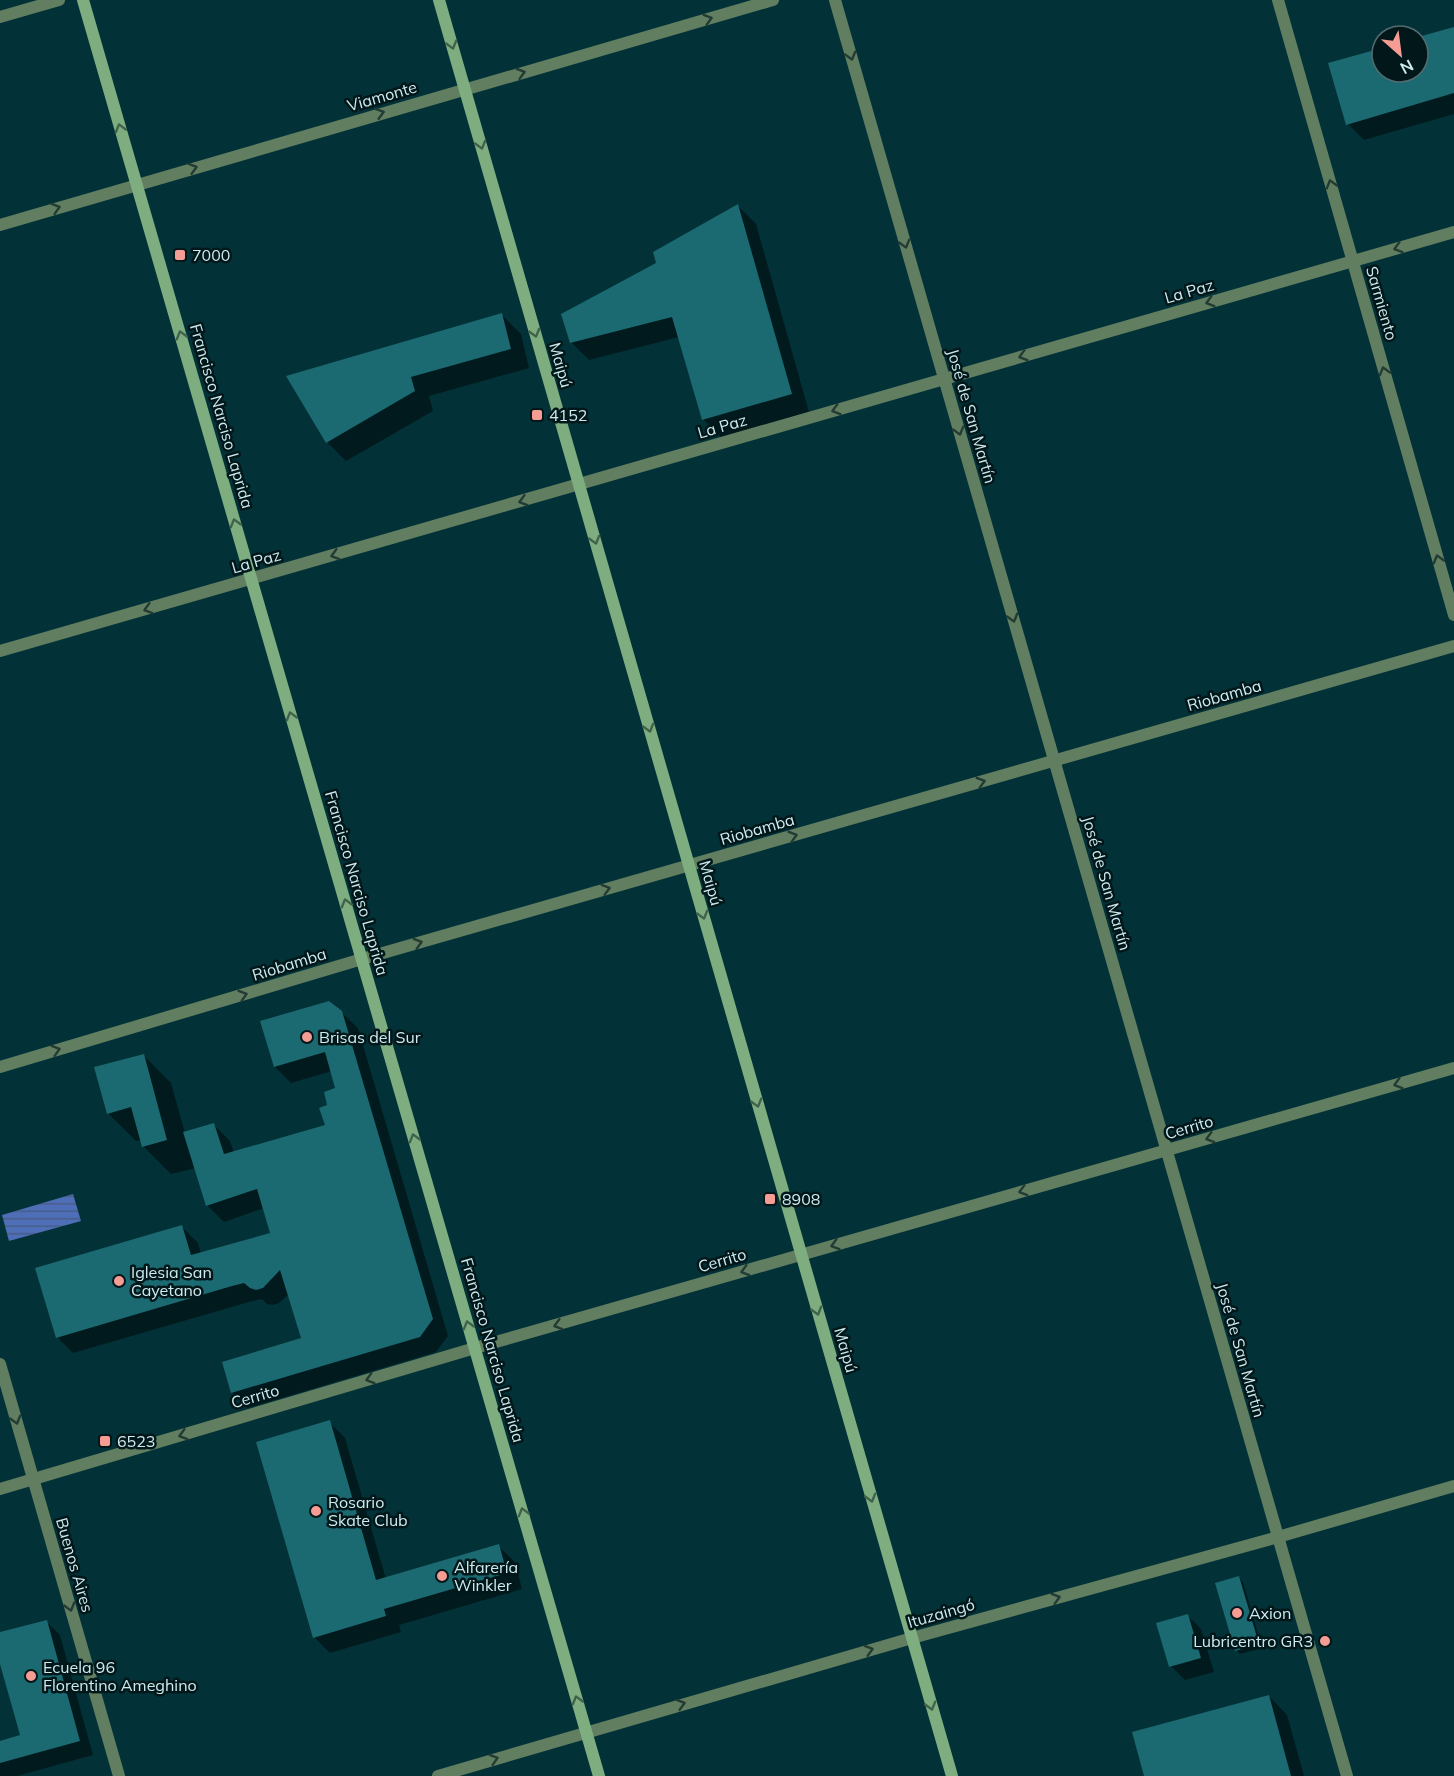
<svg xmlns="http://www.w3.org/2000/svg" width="1454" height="1776" font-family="Mulish,sans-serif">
  <defs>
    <pattern id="water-rules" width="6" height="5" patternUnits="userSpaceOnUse" patternTransform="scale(1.5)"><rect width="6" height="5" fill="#4e6eb8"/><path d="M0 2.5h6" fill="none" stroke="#475c86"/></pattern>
  </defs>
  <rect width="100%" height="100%" fill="#023237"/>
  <polygon fill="url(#water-rules)" points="73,1194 81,1221 9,1241 2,1215"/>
  <g fill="#0007">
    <polygon points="1454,28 1454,114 1364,140 1348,124 1382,49 1382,72 1418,72 1418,39"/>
    <polygon points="738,206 756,224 809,412 721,437 703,419 679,337 589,360 571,342 658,263"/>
    <polygon points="502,315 521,334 529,368 429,396 433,411 346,461 327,442 288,376"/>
    <polygon points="341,1012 358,1028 448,1336 436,1352 248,1408 232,1392 303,1339 289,1294 279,1303 273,1305 267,1304 262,1299 249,1302 73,1353 57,1337 182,1227 198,1243 201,1254 272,1234 264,1208 224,1222 207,1205 196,1168 171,1174 143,1146 142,1140 136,1141 108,1113 143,1055 171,1083 185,1133 214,1125 230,1141 234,1153 327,1126 329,1105 337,1089 332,1071 291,1083 275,1067"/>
    <polygon points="329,1422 345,1438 386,1579 498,1546 515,1562 522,1589 399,1625 401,1632 330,1653 314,1637"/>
    <polygon points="1239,1577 1243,1582 1262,1648 1240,1654 1236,1650"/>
    <polygon points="1187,1615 1201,1629 1214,1672 1185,1680 1171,1666"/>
    <polygon points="46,1621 60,1635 93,1755 17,1776 0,1776 0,1743 22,1737 0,1658 0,1634"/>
    <polygon points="1269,1696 1287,1715 1304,1776 1145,1776"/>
  </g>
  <g fill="#1b6971">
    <polygon points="1454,27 1454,93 1346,125 1328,63 1382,48 1382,72 1418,72 1418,37"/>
    <polygon points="738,204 792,394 702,420 672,317 570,343 561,314 656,263 653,252"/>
    <polygon points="502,313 511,349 411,377 415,391 326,443 286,376"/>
    <polygon points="329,1001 342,1011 433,1319 420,1337 231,1393 222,1362 301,1338 280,1270 263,1288 256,1290 250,1288 244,1283 232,1286 56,1338 35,1268 182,1225 191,1255 270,1233 257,1189 206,1206 183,1132 214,1123 224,1154 325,1125 319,1108 327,1105 324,1092 335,1088 325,1052 274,1067 260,1021"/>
    <polygon points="144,1054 167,1140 142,1147 131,1107 107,1114 94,1067"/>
    <polygon points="330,1420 376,1580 499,1544 507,1573 384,1609 386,1616 313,1638 256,1442"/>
    <polygon points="1239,1576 1259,1644 1235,1651 1215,1583"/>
    <polygon points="1188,1614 1201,1658 1169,1667 1156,1623"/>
    <polygon points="47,1620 80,1741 0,1763 0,1741 20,1735 0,1664 0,1632"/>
    <polygon points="1269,1695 1291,1776 1144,1776 1132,1732"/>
  </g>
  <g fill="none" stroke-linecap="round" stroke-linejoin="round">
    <g stroke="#617e61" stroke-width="12">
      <polyline points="835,0 1347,1776"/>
      <polyline points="1278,0 1454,615"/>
      <polyline points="0,17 59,0"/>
      <polyline points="0,225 773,0"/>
      <polyline points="0,651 1454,232"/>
      <polyline points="0,1067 362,959 1454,646"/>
      <polyline points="0,1364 119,1776"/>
      <polyline points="0,1489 475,1348 1454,1068"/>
      <polyline points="438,1776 912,1638 1278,1537 1454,1486"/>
    </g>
    <g stroke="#7ead7f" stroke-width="12">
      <polyline points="83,0 599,1776"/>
      <polyline points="439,0 952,1776"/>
    </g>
  </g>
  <defs><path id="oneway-chevron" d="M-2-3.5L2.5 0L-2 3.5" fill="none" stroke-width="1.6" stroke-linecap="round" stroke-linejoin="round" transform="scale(1.5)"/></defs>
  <g stroke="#233b33">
    <use href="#oneway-chevron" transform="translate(708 19) rotate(-16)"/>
    <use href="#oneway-chevron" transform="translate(851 56) rotate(74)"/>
    <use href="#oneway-chevron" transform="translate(521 73) rotate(-16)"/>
    <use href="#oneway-chevron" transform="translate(380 113) rotate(-16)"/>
    <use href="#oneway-chevron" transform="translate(193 168) rotate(-16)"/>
    <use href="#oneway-chevron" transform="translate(1331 184) rotate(-106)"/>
    <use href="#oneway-chevron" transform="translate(56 208) rotate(-17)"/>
    <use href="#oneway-chevron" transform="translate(905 244) rotate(74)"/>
    <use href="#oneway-chevron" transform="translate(1398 248) rotate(164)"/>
    <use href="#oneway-chevron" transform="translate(1210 302) rotate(164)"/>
    <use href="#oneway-chevron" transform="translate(1023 356) rotate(164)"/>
    <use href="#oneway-chevron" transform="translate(1384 371) rotate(-106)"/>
    <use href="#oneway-chevron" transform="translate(836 410) rotate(164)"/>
    <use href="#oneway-chevron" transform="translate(959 431) rotate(74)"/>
    <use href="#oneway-chevron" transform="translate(523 501) rotate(164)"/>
    <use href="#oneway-chevron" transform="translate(335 555) rotate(164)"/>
    <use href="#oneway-chevron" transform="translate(1438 559) rotate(-106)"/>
    <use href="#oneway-chevron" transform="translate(148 609) rotate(164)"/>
    <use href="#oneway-chevron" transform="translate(1013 618) rotate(74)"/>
    <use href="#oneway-chevron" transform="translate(981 782) rotate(-16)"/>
    <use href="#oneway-chevron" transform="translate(793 836) rotate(-16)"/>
    <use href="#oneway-chevron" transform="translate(606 889) rotate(-16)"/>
    <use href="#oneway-chevron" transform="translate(418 943) rotate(-16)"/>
    <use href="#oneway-chevron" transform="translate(243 995) rotate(-17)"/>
    <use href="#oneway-chevron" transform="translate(56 1050) rotate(-17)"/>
    <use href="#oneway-chevron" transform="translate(1398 1084) rotate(164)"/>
    <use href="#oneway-chevron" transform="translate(1210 1138) rotate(164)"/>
    <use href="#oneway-chevron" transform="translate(1023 1191) rotate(164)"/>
    <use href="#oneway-chevron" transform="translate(835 1245) rotate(164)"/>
    <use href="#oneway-chevron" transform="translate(745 1271) rotate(164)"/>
    <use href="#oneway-chevron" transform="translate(558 1325) rotate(164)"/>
    <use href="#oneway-chevron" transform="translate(370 1379) rotate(164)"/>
    <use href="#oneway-chevron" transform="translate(16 1420) rotate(74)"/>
    <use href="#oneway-chevron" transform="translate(183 1435) rotate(164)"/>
    <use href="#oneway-chevron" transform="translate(1056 1598) rotate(-16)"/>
    <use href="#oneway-chevron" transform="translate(70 1607) rotate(74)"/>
    <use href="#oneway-chevron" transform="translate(869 1650) rotate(-16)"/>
    <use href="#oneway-chevron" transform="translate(681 1704) rotate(-16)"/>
    <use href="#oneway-chevron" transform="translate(494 1759) rotate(-17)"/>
  </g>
  <g stroke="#40624c">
    <use href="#oneway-chevron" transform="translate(452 45) rotate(74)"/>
    <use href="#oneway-chevron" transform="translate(120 128) rotate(-106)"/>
    <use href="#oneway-chevron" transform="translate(481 145) rotate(74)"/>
    <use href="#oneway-chevron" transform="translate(535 333) rotate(74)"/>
    <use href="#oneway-chevron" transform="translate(181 335) rotate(-106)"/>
    <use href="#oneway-chevron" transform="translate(235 523) rotate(-106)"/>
    <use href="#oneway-chevron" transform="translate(595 540) rotate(74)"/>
    <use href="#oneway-chevron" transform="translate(291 716) rotate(-106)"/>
    <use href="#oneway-chevron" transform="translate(649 728) rotate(74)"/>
    <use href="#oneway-chevron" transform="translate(346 903) rotate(-106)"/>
    <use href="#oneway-chevron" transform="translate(703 915) rotate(74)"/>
    <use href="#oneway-chevron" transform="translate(757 1103) rotate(74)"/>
    <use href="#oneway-chevron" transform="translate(414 1138) rotate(-106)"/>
    <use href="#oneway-chevron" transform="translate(817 1311) rotate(74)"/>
    <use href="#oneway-chevron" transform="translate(468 1325) rotate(-106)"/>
    <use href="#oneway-chevron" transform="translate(871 1498) rotate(74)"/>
    <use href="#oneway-chevron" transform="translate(523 1512) rotate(-106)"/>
    <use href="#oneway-chevron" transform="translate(577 1700) rotate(-106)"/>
    <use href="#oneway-chevron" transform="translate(931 1706) rotate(74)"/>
  </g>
  <g fill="#f59c94" stroke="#01171a" stroke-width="2">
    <rect x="174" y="249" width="12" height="12" rx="3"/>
    <rect x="531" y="409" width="12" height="12" rx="3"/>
    <circle cx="307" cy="1037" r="6"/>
    <rect x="764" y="1193" width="12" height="12" rx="3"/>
    <circle cx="119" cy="1281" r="6"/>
    <rect x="99" y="1435" width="12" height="12" rx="3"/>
    <circle cx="316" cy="1511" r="6"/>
    <circle cx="442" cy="1576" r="6"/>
    <circle cx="1237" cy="1613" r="6"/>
    <circle cx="1325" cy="1641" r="6"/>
    <circle cx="31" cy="1676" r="6"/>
  </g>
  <g text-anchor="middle" stroke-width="5" stroke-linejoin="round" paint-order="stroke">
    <g font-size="16" fill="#cfebef" stroke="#01171a">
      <text transform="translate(382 96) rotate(-16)" y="6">Viamonte</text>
      <text transform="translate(1189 291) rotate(-16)" y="6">La Paz</text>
      <text transform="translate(1382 303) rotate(74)" y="6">Sarmiento</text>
      <text transform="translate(561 365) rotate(74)" y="6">Maipú</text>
      <text transform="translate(222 416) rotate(74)" y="6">Francisco Narciso Laprida</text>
      <text transform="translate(972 416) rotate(74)" y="6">José de San Martín</text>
      <text transform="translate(722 426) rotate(-16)" y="6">La Paz</text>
      <text transform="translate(256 561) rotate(-16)" y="6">La Paz</text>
      <text transform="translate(1224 695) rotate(-16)" y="6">Riobamba</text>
      <text transform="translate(757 829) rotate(-16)" y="6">Riobamba</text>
      <text transform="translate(357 883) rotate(74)" y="6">Francisco Narciso Laprida</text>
      <text transform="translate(711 883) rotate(74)" y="6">Maipú</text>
      <text transform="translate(1107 883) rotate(74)" y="6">José de San Martín</text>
      <text transform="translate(289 964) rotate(-17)" y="6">Riobamba</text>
      <text transform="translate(1189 1127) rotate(-16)" y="6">Cerrito</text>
      <text transform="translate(722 1260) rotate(-16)" y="6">Cerrito</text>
      <text transform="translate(493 1350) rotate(74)" y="6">Francisco Narciso Laprida</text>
      <text transform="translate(846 1350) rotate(74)" y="6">Maipú</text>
      <text transform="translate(1241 1350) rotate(74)" y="6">José de San Martín</text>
      <text transform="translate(255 1396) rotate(-16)" y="6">Cerrito</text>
      <text transform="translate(75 1565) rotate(74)" y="6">Buenos Aires</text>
      <text transform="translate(941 1613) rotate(-16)" y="6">Ituzaingó</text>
    </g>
    <g font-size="16" fill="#cfebef" stroke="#01171a" text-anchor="start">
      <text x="192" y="261">7000</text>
      <text x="549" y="421">4152</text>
      <text x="319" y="1043">Brisas del Sur</text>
      <text x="782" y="1205">8908</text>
      <text x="131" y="1278">Iglesia San<tspan x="131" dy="18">Cayetano</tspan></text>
      <text x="117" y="1447">6523</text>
      <text x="328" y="1508">Rosario<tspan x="328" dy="18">Skate Club</tspan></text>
      <text x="454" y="1573">Alfarería<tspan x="454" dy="18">Winkler</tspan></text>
      <text x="1249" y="1619">Axion</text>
      <text x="1313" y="1647" text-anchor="end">Lubricentro GR3</text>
      <text x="43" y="1673">Ecuela 96<tspan x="43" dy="18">Florentino Ameghino</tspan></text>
    </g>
  </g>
  <g transform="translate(1400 54) rotate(152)"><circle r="28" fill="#01171a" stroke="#536c6f" stroke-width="1.5"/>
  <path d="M0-4.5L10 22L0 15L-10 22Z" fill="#f59c94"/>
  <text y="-9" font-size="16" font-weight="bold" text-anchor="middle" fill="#cfebef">N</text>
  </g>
</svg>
